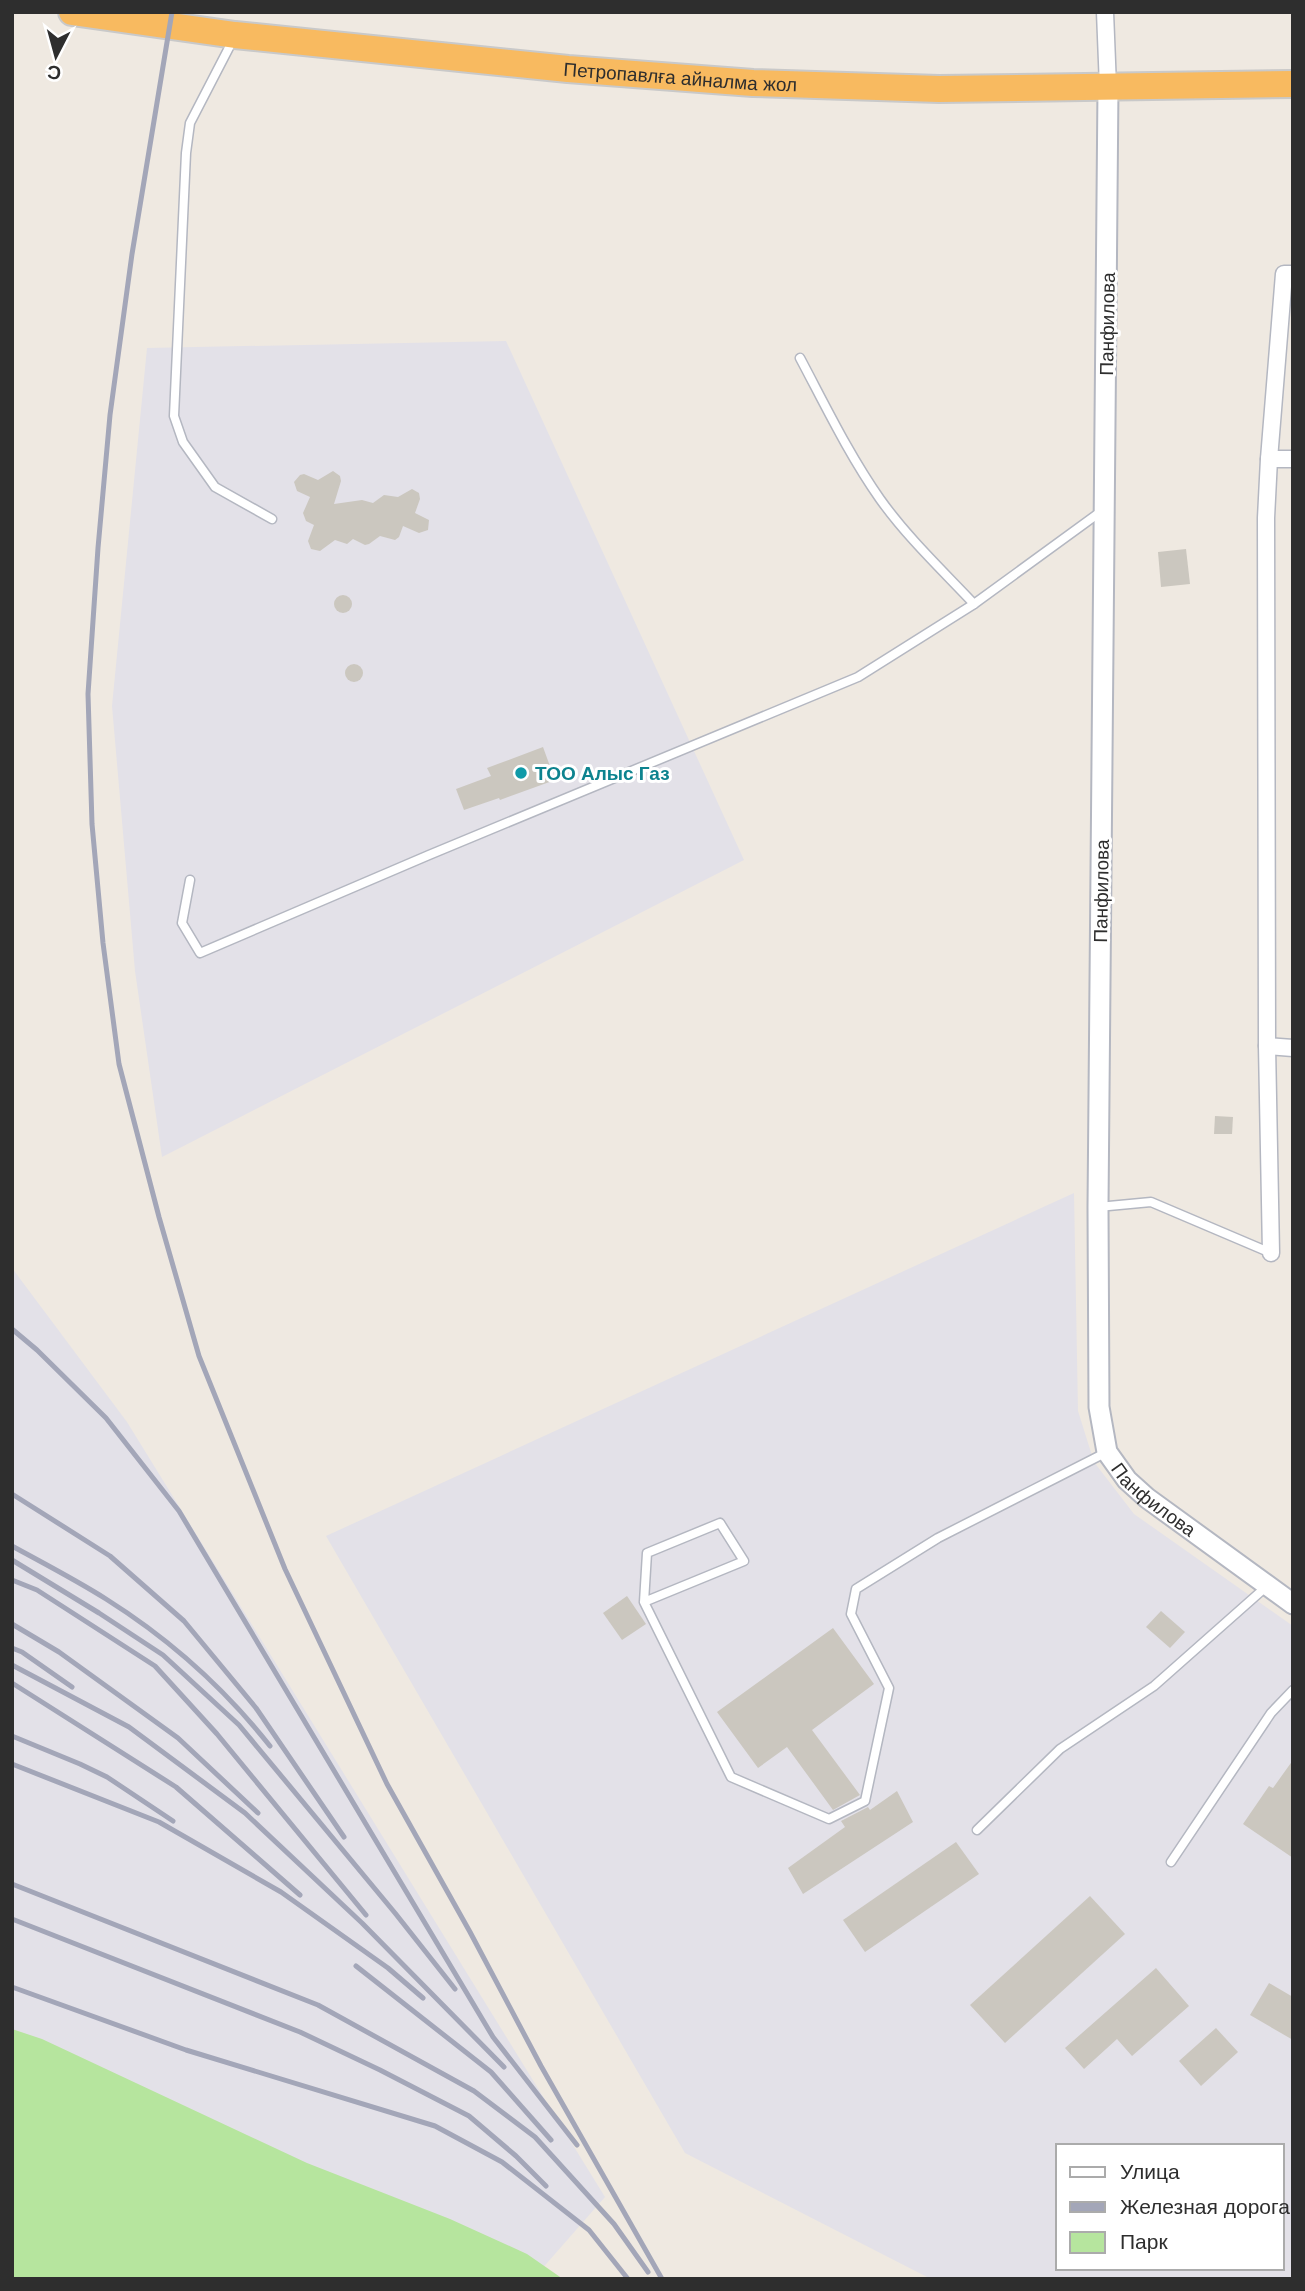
<svg xmlns="http://www.w3.org/2000/svg" width="1305" height="2291" font-family="Helvetica,sans-serif">
  <rect width="100%" height="100%" fill="#efe9e1"/>
  <g fill="#e3e1e8" fill-rule="evenodd">
    <polygon points="506,341 744,860 162,1157 135,971 112,706 147,348"/>
    <path d="M1074,1193L1078,1411L1094,1462L1134,1514L1293,1626V2279H931L685,2153L326,1536ZM1058,2146H1282V2268H1058Z"/>
    <polygon points="12,1268 127,1422 605,2197 533,2279 12,2106"/>
  </g>
  <polygon fill="#b6e59e" points="12,2029 42,2039 307,2163 450,2219 527,2254 563,2279 12,2279"/>
  <g fill="#cbc7bf">
    <polygon points="333,471 340,476 341,481 334,504 362,500 373,503 384,495 398,497 412,489 419,493 420,499 415,513 429,520 428,530 419,533 403,526 399,537 395,540 380,536 369,544 365,545 353,539 347,544 335,540 320,551 311,549 308,541 314,525 306,521 303,513 310,497 297,491 294,482 300,475 304,474 318,480"/>
    <polygon points="1186,549 1190,584 1161,587 1158,552"/>
    <circle cx="343" cy="604" r="9"/>
    <circle cx="354" cy="673" r="9"/>
    <polygon points="543,747 555,780 500,800 499,798 464,810 456,789 491,776 487,768"/>
    <polygon points="1215,1116 1233,1117 1232,1134 1214,1134"/>
    <polygon points="627,1596 646,1624 622,1640 603,1613"/>
    <polygon points="1161,1611 1185,1632 1170,1648 1146,1627"/>
    <polygon points="833,1628 874,1684 812,1730 860,1795 833,1810 787,1747 758,1768 717,1712"/>
    <polygon points="1293,1760 1293,1858 1243,1824 1269,1786 1273,1788"/>
    <polygon points="897,1791 913,1822 803,1894 788,1868 845,1827 841,1821 868,1807 870,1810"/>
    <polygon points="956,1842 979,1874 865,1952 843,1920"/>
    <polygon points="1090,1896 1125,1934 1005,2043 970,2005"/>
    <polygon points="1156,1968 1189,2006 1132,2056 1117,2039 1084,2069 1065,2048"/>
    <polygon points="1269,1983 1293,1997 1293,2040 1250,2015"/>
    <polygon points="1216,2028 1238,2052 1201,2086 1179,2061"/>
  </g>
  <g fill="none" stroke-linecap="round" stroke-linejoin="round">
    <defs>
      <g id="service">
        <polyline points="234,38 190,123 186,153 174,416 183,442 215,487 272,519"/>
        <path d="M800,358C825,405 849,455 880,499C907,537 942,570 974,604"/>
        <polyline points="190,880 182,923 200,953 429,855 858,677 974,604 1103,510"/>
        <polyline points="1098,1207 1151,1202 1271,1253"/>
        <polyline points="644,1602 744,1561 720,1523 647,1553 644,1602 731,1777 829,1819 865,1801 889,1688 851,1614 856,1589 938,1538 1107,1452"/>
        <polyline points="977,1830 1060,1749 1154,1686 1267,1586"/>
        <polyline points="1171,1862 1271,1713 1293,1690"/>
      </g>
      <g id="minor">
        <polyline points="1105,12 1108,87"/>
        <polyline points="1269,459 1293,459"/>
        <polyline points="1267,1046 1293,1048"/>
        <polyline points="1271,1253 1267,1046 1266,518 1269,459 1284,274 1293,274"/>
      </g>
      <g id="tertiary">
        <path id="s1" d="M1108,87L1098,1207L1099,1407L1107,1452L1127,1480L1147,1498L1293,1604"/>
      </g>
      <g id="trunk">
        <path id="s2" d="M72,12L235,35L568,69L753,83L939,89L1293,84"/>
      </g>
    </defs>
    <use href="#service" stroke="#b4b7c1" stroke-width="11"/>
    <use href="#minor" stroke="#b4b7c1" stroke-width="19"/>
    <use href="#tertiary" stroke="#b4b7c1" stroke-width="23"/>
    <use href="#trunk" stroke="#c9c9c9" stroke-width="30"/>
    <use href="#service" stroke="#fff" stroke-width="8"/>
    <use href="#minor" stroke="#fff" stroke-width="16"/>
    <use href="#tertiary" stroke="#fff" stroke-width="19"/>
    <use href="#trunk" stroke="#f8ba60" stroke-width="26"/>
    <g stroke="#a3a6b8" stroke-width="5">
      <polyline points="172,12 132,254 110,415 98,548 88,694 92,824 103,943 119,1064 159,1217 199,1356 285,1569 387,1784 470,1932 541,2066 662,2279"/>
      <polyline points="12,1329 37,1350 106,1418 179,1511 493,2037 577,2145"/>
      <polyline points="12,1494 110,1556 184,1621 256,1708 344,1837"/>
      <path d="M12,1546C43,1563 76,1580 106,1599C168,1638 225,1689 270,1746"/>
      <polyline points="12,1560 99,1613 163,1655 239,1725 395,1913 455,1989"/>
      <polyline points="12,1580 37,1590 155,1666 217,1734 366,1915"/>
      <polyline points="12,1624 59,1652 178,1738 258,1813"/>
      <polyline points="12,1648 22,1652 72,1687"/>
      <polyline points="12,1665 129,1727 245,1813 362,1923 504,2067"/>
      <polyline points="12,1683 176,1787 300,1895"/>
      <polyline points="12,1736 80,1764 107,1777 173,1821"/>
      <polyline points="12,1764 159,1822 281,1892 388,1968 423,1998"/>
      <polyline points="12,1884 318,2005 474,2091 535,2137 614,2224 648,2272"/>
      <polyline points="12,1919 300,2032 380,2070 469,2116 516,2156 546,2186"/>
      <polyline points="356,1966 491,2072 551,2140"/>
      <polyline points="12,1987 186,2050 435,2126 502,2162 589,2230 628,2279"/>
    </g>
  </g>
  <circle fill="#0f9aa8" stroke="#fff" stroke-width="2.5" cx="521" cy="773" r="7"/>
  <g text-anchor="middle" stroke-width="6" stroke-linejoin="round" paint-order="stroke">
    <g font-size="19" fill="#2e2e2e" stroke="#fff">
      <text dy="7" stroke="none"><textPath href="#s2" startOffset="612">Петропавлға айналма жол</textPath></text>
      <text transform="translate(1107 324) rotate(-89)" y="7">Панфилова</text>
      <text transform="translate(1101 891) rotate(-89)" y="7">Панфилова</text>
      <text dy="7" stroke="none"><textPath href="#s1" startOffset="1433">Панфилова</textPath></text>
    </g>
    <g font-size="19" font-weight="bold" fill="#0d838f" stroke="#fff" text-anchor="start">
      <text x="535" y="780">ТОО Алыс Газ</text>
    </g>
  </g>
  <rect width="1305" height="2291" fill="none" stroke="#2e2e2e" stroke-width="28"/>
  <rect x="1056" y="2144" width="228" height="126" fill="#ffffff" stroke="#ababab" stroke-width="2"/>
  <rect x="1070" y="2167" width="35" height="10" fill="#ffffff" stroke="#ababab" stroke-width="2"/>
  <text x="1120" y="2179" font-size="21" fill="#2e2e2e">Улица</text>
  <rect x="1070" y="2202" width="35" height="10" fill="#a3a6b8" stroke="#ababab" stroke-width="2"/>
  <text x="1120" y="2214" font-size="21" fill="#2e2e2e">Железная дорога</text>
  <rect x="1070" y="2232" width="35" height="21" fill="#b6e59e" stroke="#ababab" stroke-width="2"/>
  <text x="1120" y="2249" font-size="21" fill="#2e2e2e">Парк</text>
  <g transform="translate(56 56) rotate(186)" stroke="#ffffff" stroke-width="5" paint-order="stroke">
  <path d="M0-5L12 26L0 18L-12 26Z" fill="#2e2e2e"/>
  <text y="-10" font-size="19" font-weight="bold" text-anchor="middle" fill="#2e2e2e">С</text>
  </g>
</svg>
